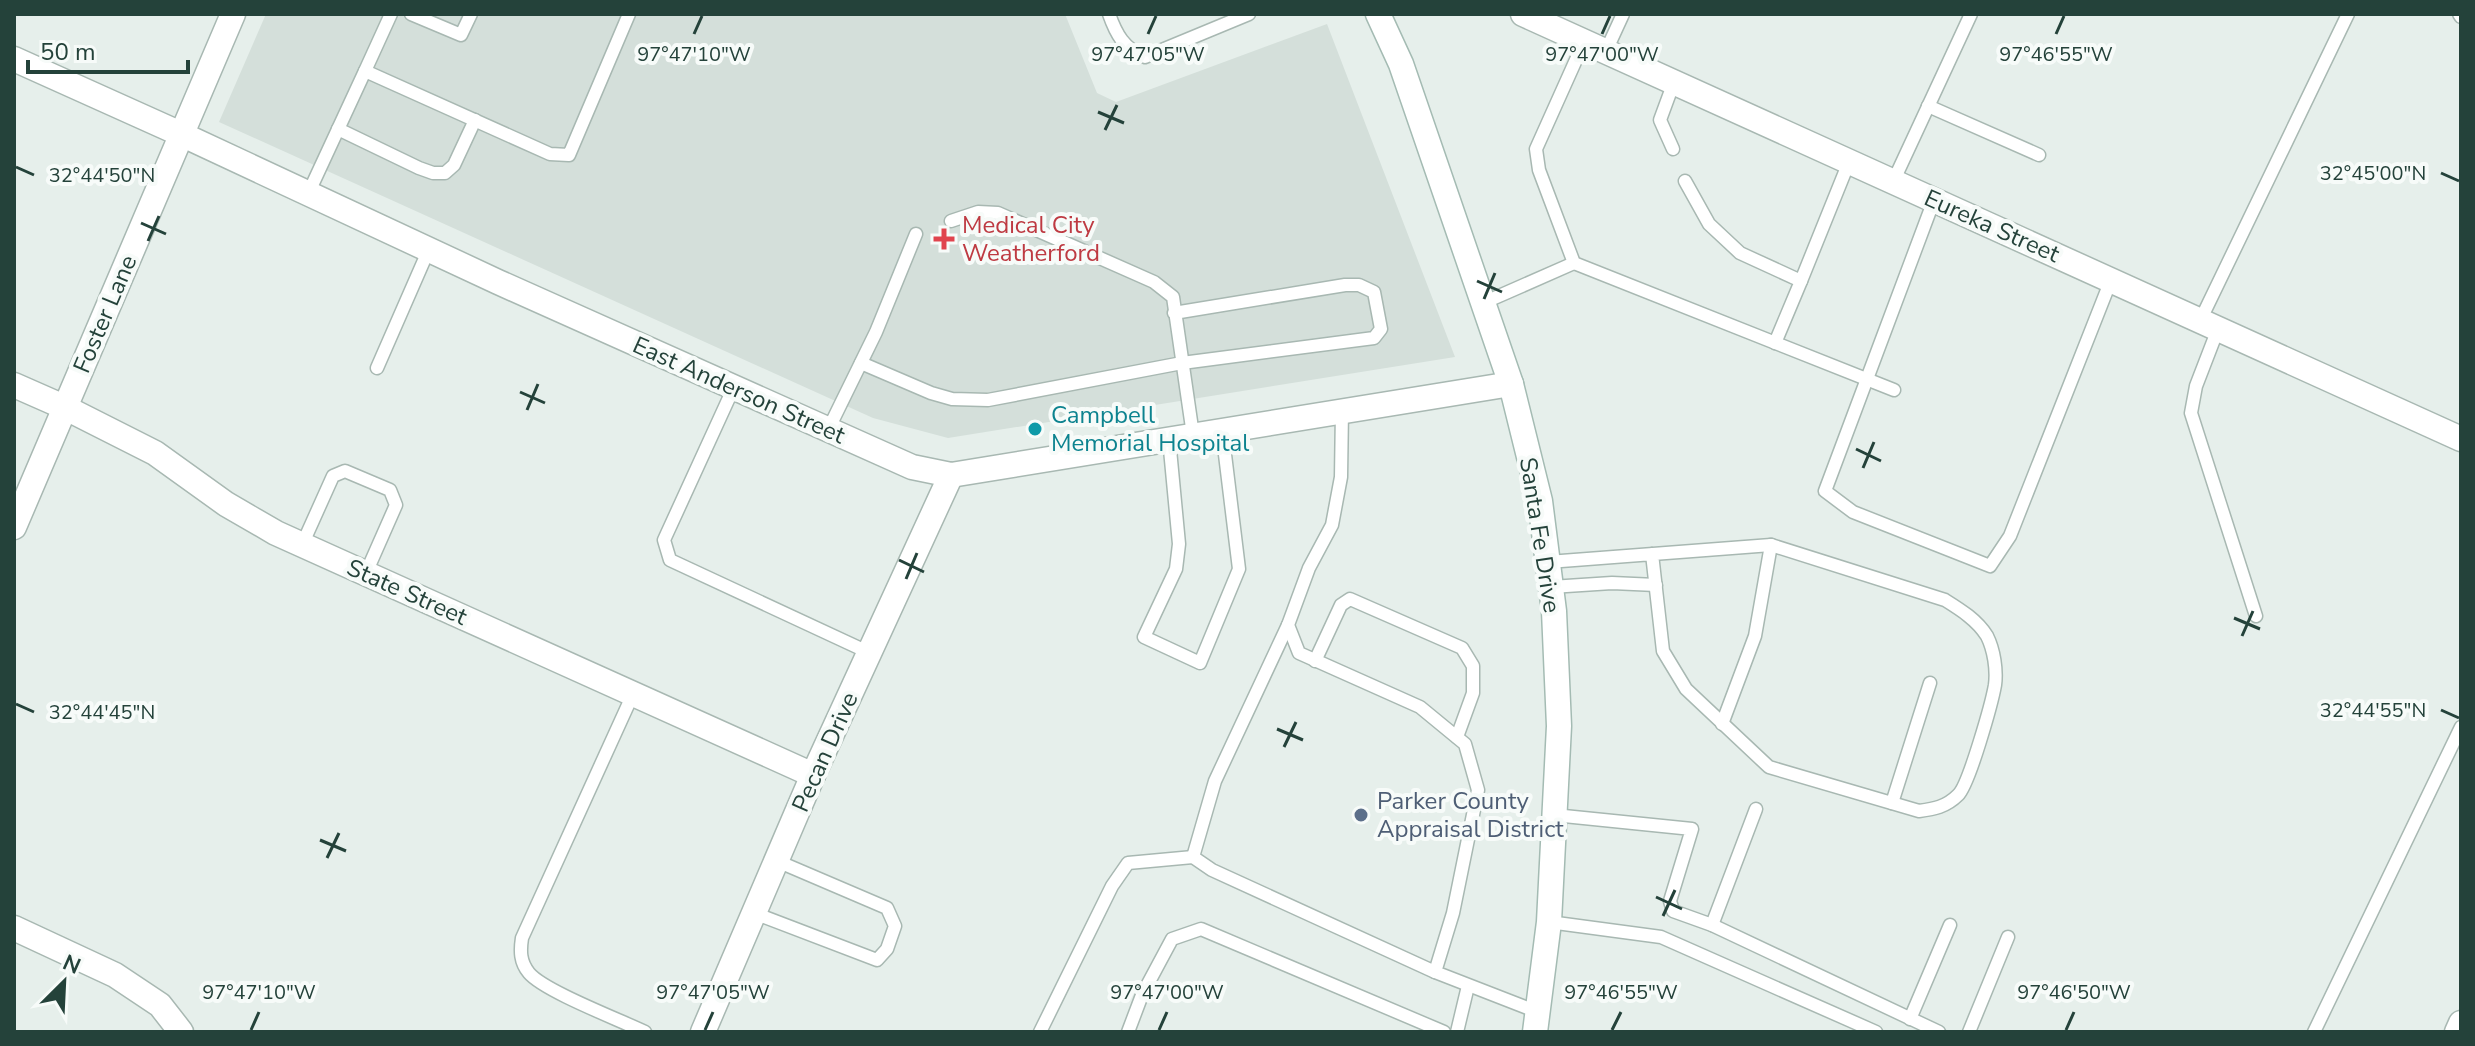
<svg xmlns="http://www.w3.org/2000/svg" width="2475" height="1046" font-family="'Nunito Sans',sans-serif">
  <rect width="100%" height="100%" fill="#e6efeb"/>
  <polygon fill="#d4dfda" points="266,14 1065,14 1097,93 1116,102 1327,24 1455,357 948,438 873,418 219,122"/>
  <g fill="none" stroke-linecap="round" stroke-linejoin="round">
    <defs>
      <g id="service">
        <polyline points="411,14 461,35 471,14"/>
        <path d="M1109,14C1116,34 1124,49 1145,57L1249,14"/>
        <polyline points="2459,14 2461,17"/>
        <polyline points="1584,42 1536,149 1539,170 1574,263 1894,390"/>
        <polyline points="1606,51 1623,14"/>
        <polyline points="365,71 391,14"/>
        <polyline points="1928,106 2039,155"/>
        <polyline points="338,129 419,168 433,173 445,173 454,165 475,120"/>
        <polyline points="1673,149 1660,120 1674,82"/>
        <polyline points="1685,181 1709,224 1740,253 1801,281 1775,343"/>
        <polyline points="1893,182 1971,14"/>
        <polyline points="308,194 365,71 550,154 569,155 629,14"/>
        <polyline points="1934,200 1825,491 1853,512 1990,566 2010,536 2111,280"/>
        <polyline points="951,221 978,212 998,213 1154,282 1173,297 1193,435"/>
        <polyline points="1801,281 1849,162"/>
        <polyline points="1483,303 1574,263"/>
        <polyline points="2200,321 2348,14"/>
        <polyline points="2218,329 2196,386 2191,413 2256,616"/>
        <polyline points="861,363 931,393 952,399 988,400 1182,363 1374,338 1381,329 1374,292 1359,285 1345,285 1174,313"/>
        <polyline points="377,368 429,249"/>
        <polyline points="734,387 664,540 670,560 870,653"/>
        <polyline points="1342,410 1341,477 1332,525 1309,568 1288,625 1299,653 1420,707 1465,744 1478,790 1453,913 1435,972 1538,1012"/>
        <polyline points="828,430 876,332 916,234"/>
        <polyline points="1169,439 1179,544 1176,569 1144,637 1200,663 1239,569 1222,430"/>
        <polyline points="302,545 333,476 345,471 390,490 396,505 366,573"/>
        <path d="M1548,562L1771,545L1945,600C1961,610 1977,620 1987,636C1994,650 1997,670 1995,685C1992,702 1969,785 1958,795C1946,807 1934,809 1919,811L1769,767L1686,689L1663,651L1652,554"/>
        <polyline points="1551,587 1612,583 1656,585"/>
        <polyline points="1288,625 1215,781 1193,857 1212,870 1435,972"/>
        <polyline points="1315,661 1341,605 1350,599 1462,648 1473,666 1473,693 1457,737"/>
        <path d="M633,694L522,938C520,951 520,962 529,973C544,991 620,1020 645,1032"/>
        <polyline points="1722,724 1755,636 1771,545"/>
        <polyline points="1892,803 1930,683"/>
        <polyline points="1554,815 1692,829 1670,901 1673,911 1712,925 1939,1032"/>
        <polyline points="754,913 877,960 887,949 895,926 887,908 777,861"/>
        <polyline points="1549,922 1661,937 1876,1032"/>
        <polyline points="1712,925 1756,809"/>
        <polyline points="1910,1019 1950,925"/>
        <polyline points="1040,1032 1112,886 1128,863 1193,857"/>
        <polyline points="1128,1032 1142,995 1172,939 1201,929 1444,1032"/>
        <polyline points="1457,1032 1468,986"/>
        <polyline points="1969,1032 2008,937"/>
        <polyline points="2314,1032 2461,727"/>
      </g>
      <g id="minor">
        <polyline points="1523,14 2461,439"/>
        <polyline points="14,59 183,135"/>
        <polyline points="14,385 64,407 155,453 226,504 276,533 813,775"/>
        <polyline points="14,928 115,975 160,1005 181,1032"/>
        <polyline points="703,1032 813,775 951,475"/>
        <polyline points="2457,1032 2461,1023"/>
      </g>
      <g id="tertiary">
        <polyline points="183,135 498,282 912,467 951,475 1511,384"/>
        <polyline points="14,527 233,14"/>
      </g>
      <polyline id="secondary" points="1378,14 1401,64 1511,384 1540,501 1554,611 1559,726 1549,922 1535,1032"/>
    </defs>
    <use href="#service" stroke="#a8b8b2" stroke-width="15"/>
    <use href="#minor" stroke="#a8b8b2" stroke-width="27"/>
    <use href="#tertiary" stroke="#a8b8b2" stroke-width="27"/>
    <use href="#secondary" stroke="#a4bbb3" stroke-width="27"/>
    <use href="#service" stroke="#fff" stroke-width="12"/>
    <use href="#minor" stroke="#fff" stroke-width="24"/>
    <use href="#tertiary" stroke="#fff" stroke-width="24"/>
    <use href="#secondary" stroke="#fff" stroke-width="24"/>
  </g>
  <path fill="none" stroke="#24423a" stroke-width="3" d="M694,34L702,16M1148,34L1156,16M1602,34L1610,16M2056,34L2064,16M1098,112L1124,123M1105,130L1117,105M16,167L34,175M2441,173L2459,181M141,223L166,234M148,241L159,216M1477,281L1502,292M1484,299L1495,273M520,392L545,403M527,410L538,384M1856,449L1881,461M1863,468L1874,442M899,560L924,572M906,579L917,553M2234,618L2260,629M2242,636L2253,611M16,704L34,712M2441,710L2459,718M1277,729L1303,740M1284,747L1296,722M320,840L346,851M327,858L339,833M1656,897L1682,909M1663,916L1675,890M251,1030L259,1012M705,1030L713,1012M1159,1030L1167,1012M1612,1030L1621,1012M2066,1030L2074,1012"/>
  <path fill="#e0444e" stroke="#f7fbf9" stroke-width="3" d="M940 227h8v8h8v8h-8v8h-8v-8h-8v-8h8z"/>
  <circle fill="#0f9aa8" stroke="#f7fbf9" stroke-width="3" cx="1035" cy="429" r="8"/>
  <circle fill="#5c6f8a" stroke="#f7fbf9" stroke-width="3" cx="1361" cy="815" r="8"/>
  <g text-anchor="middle" stroke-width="8" stroke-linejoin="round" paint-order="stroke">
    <g font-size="24" fill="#be3a42" stroke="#f7fbf9" text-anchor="start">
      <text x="962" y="233">Medical City<tspan x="962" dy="28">Weatherford</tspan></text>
    </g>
    <g font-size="24" fill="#24423a" stroke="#f7fbf9">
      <text transform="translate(1992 226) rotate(24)" y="8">Eureka Street</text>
      <text transform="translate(105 314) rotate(-67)" y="8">Foster Lane</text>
      <text transform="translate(739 390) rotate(24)" y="8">East Anderson Street</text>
      <text transform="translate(1540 535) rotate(81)" y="8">Santa Fe Drive</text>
      <text transform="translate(407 592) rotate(24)" y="8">State Street</text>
      <text transform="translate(825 752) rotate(-66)" y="8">Pecan Drive</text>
    </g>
    <g font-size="24" fill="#0d838f" stroke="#f7fbf9" text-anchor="start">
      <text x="1051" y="423">Campbell<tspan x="1051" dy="28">Memorial Hospital</tspan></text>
    </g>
    <g font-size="24" fill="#4e5e75" stroke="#f7fbf9" text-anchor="start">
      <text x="1377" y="809">Parker County<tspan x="1377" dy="28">Appraisal District</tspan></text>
    </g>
  </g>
  <g font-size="20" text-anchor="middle" fill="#24423a" stroke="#f7fbf9" stroke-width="8" stroke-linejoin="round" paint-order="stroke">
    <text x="694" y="61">97°47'10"W</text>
    <text x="1602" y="61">97°47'00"W</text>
    <text x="1148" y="61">97°47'05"W</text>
    <text x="2056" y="61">97°46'55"W</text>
    <text x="2373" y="180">32°45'00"N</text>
    <text x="102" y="182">32°44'50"N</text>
    <text x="2373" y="717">32°44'55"N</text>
    <text x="102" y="719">32°44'45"N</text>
    <text x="259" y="999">97°47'10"W</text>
    <text x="713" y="999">97°47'05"W</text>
    <text x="1167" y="999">97°47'00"W</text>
    <text x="1621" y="999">97°46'55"W</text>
    <text x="2074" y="999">97°46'50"W</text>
  </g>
  <rect width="2475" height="1046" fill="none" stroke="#24423a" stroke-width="32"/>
  <g transform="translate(64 982) rotate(24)" stroke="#f7fbf9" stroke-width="6" paint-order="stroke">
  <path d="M0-6L14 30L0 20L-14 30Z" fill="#24423a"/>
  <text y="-12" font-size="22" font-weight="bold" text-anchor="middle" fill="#24423a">N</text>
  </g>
  <path d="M28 60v12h160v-12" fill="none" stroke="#24423a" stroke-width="4"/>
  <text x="40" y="60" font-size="24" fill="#24423a" stroke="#f7fbf9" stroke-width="6" paint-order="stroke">50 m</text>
</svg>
